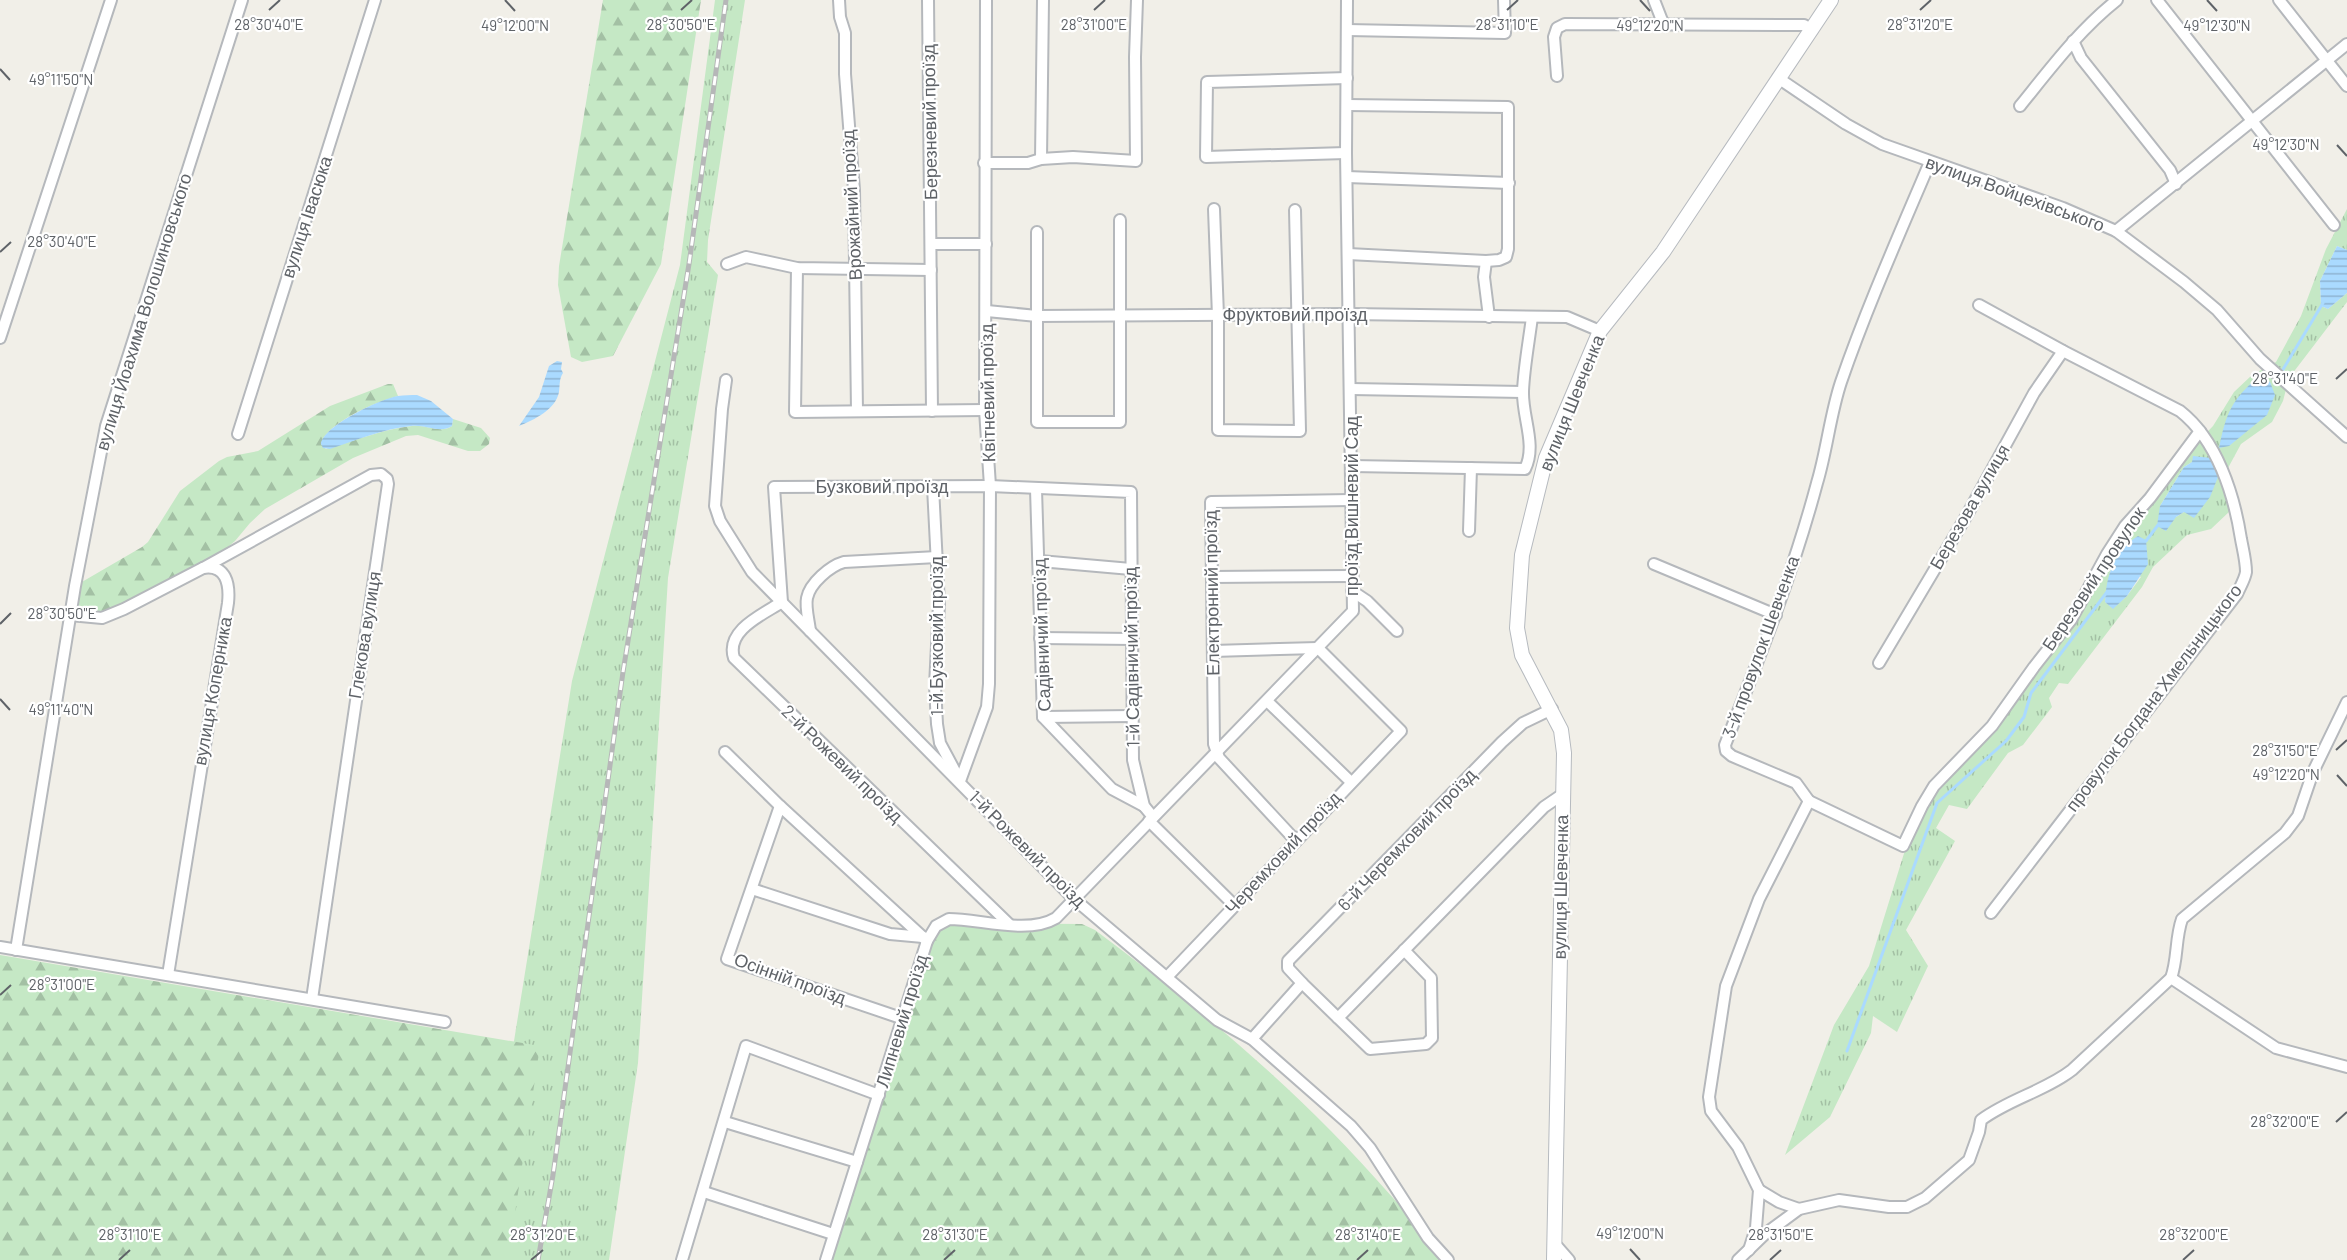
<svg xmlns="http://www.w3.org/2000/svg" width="2347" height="1260" font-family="Barlow,sans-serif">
  <defs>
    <pattern id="grass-tufts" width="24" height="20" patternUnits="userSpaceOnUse" patternTransform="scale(1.5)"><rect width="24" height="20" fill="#c5e8c5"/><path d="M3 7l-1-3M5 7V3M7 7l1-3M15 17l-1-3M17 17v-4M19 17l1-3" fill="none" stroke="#a3c0a4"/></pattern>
    <pattern id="forest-firs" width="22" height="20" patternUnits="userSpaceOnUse" patternTransform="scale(1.5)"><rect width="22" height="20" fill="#c5e8c5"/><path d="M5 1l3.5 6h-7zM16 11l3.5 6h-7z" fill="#a3c0a4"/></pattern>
    <pattern id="water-rules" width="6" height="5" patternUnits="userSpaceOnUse" patternTransform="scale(1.5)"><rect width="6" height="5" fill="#aadaff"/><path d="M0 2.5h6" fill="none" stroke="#8eb4d2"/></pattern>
  </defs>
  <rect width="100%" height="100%" fill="#f1efe8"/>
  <g fill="url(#grass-tufts)" fill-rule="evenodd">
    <polygon points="715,0 745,0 708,240 707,262 718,275 668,578 638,1063 609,1260 457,1260 514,1041 572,681 680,265"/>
    <path d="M2347,209V250L2337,246L2320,281L2321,306L2328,309L2347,293V302L2289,378L2283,401L2272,422L2241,444L2221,481L2230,511L2211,529L2187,535L2153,567L2142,587L2068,684L2059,683L2049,698L2052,707L2023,745L2008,753L1967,809L1949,805L1936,828L1955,841L1906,930L1928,966L1897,1032L1873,1016L1871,1033L1830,1117L1785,1155L1834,1025L1869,966L1906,847L1936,787L1994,727L2109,555L2183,457L2213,426L2234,392L2252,375L2276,362L2301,316L2326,249ZM2192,462L2184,512L2176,517L2160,506L2184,467ZM2112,562L2141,577L2127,596L2113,608L2105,602Z"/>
  </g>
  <g fill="url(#forest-firs)">
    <polygon points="603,0 701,0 661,264 613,356 582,362 571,357 558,285 559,266"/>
    <path d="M388,384H393L398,396C378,401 326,423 321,444L326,449C354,441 383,429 412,426C425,424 441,434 452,426L453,419L481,428L490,438L489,444L480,451H468L418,435L406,436L353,458L265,509L250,523L235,541L203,568L116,613L70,615L75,586L142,547L148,542L180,491L219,461L227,457L258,451L330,406Z"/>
    <path d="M939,923L1082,924L1095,930C1178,992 1258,1057 1331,1131C1372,1173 1410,1217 1448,1260H826L901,1018Z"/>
    <polygon points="0,955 540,1046 515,1213 506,1260 0,1260"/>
  </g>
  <g fill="url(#water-rules)">
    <polygon points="2337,246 2347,250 2347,293 2328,309 2321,306 2320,281"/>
    <path d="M557,361L562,362L561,369L563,373C559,379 560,385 559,392C556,409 534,420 519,426L539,397L549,366Z"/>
    <path d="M2259,376L2270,382L2275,395L2267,415L2229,446L2219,448C2226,412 2232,400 2259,376Z"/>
    <path d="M417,395L431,401L453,419L452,426C440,434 425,424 411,426C383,429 357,440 330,449L323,448L321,444C323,426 380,399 398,396C404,395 411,395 417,395Z"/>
    <polygon points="2193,456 2211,458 2218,477 2210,497 2194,518 2184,512 2176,517 2166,531 2157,526 2160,506 2184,467 2192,462"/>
    <path d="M2138,536L2146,540L2148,564L2127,596L2113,609L2105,602C2106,575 2115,550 2138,536Z"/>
  </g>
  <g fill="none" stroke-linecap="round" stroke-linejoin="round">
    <g stroke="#aadaff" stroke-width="3">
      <polyline points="2282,371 2323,303"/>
      <polyline points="2146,541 2158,525"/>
      <polyline points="1847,1051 1937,803 2006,741 2024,717 2031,693 2107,592"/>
    </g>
    <defs>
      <g id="street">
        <polyline points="839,0 840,17 845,33 845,74 854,190 857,411"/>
        <polyline points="928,0 932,411"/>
        <polyline points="1654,0 1663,23"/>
        <polyline points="2157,0 2334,225"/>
        <polyline points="2279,0 2347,86"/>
        <polyline points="1347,30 1505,33 1504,0"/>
        <polyline points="2073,41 2081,58 2170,170 2176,184"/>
        <polyline points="1557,76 1554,37 1557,28 1565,24 1804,25 1812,30"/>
        <polyline points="1778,78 1846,124 1882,144 2063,208 2116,231 2184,282 2217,310 2260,359 2347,437"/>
        <polyline points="1347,105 1508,107 1508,249 1506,257 1499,260 1486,261 1348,254"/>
        <path d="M2020,106C2050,69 2079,30 2117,0"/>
        <polyline points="1346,153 1206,157 1207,82 1347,78"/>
        <polyline points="1041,159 1043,0"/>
        <polyline points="984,163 1028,163 1041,159 1073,157 1136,161 1135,57 1137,0"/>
        <polyline points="1347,177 1509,183"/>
        <polyline points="1214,209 1218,316 1218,430 1300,431 1295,210"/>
        <polyline points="2116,231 2347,44"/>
        <polyline points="1037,232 1037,422 1120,422 1120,220"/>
        <polyline points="931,244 986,244"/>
        <polyline points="1486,261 1484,277 1489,317"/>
        <polyline points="727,264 746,257 797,268 931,270"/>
        <polyline points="797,268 795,412 985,410"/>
        <path d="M1979,305L2063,351L2180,411C2217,440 2234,494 2241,539C2243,550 2246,561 2246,572C2245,579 2240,587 2237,594L1991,913"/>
        <polyline points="987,311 1037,316 1350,314 1567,317 1600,331"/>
        <polyline points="0,338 111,0"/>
        <polyline points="726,380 722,409 715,506 720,521 752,572 1073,898 1217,1020 1252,1039 1351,1126 1370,1148 1428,1238 1448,1260"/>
        <polyline points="1351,389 1523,392"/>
        <polyline points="238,434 375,0"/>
        <path d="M1352,466L1525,469C1537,445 1522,417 1523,391C1524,367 1529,341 1532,317"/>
        <polyline points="933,487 939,604 935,686 937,724 940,743 956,773"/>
        <polyline points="1036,489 1043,717 1112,789 1144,806"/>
        <polyline points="1469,531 1471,468"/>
        <polyline points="1040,561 1131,569"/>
        <polyline points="1654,564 1776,615"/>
        <polyline points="203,568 371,475 381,474 387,479 388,484 312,999"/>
        <polyline points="1212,577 1351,576"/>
        <polyline points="1352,591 1367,601 1397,631"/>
        <path d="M70,615L102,618L124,609L203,568C226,564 230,584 228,603L168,975"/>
        <path d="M810,631C809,621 805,607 807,598C810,583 830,566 844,562L937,557"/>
        <polyline points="1040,638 1133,639"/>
        <polyline points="1879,663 1967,515 2034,393 2063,351"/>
        <polyline points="1267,701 1351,782"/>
        <polyline points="1043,717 1133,716"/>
        <polyline points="725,752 780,806"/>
        <polyline points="960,781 987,707 989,684 990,486 985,410 986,0"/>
        <polyline points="1809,801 1903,846 1922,806 1934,786 1992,726 2034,667 2071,620 2107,554 2125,526 2150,498 2200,431"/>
        <polyline points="1149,821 1234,905"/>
        <polyline points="1296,841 1219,758 1214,744 1211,502 1351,500"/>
        <polyline points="752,889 890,934 923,937"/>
        <path d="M1010,925L734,658C725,630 764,614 782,602L774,487L990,486L1131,492L1133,760L1144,806L1153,817"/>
        <polyline points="0,947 445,1022"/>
        <polyline points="16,950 75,586 106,426 242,0"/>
        <polyline points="1167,977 1401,731 1318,648 1213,651"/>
        <polyline points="2171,978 2276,1048 2347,1067"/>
        <polyline points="1302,983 1338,1018 1544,807 1563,794"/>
        <polyline points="901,1018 727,959 780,806 927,941"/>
        <polyline points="1338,1018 1370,1049 1426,1044 1432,1038 1431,978 1404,950"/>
        <polyline points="1252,1039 1302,983 1288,968 1288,961 1502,742 1523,723 1552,709"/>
        <polyline points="725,1122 857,1162"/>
        <polyline points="1759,1190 1779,1202 1799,1209"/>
        <polyline points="704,1192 833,1234"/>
        <polyline points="1555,1244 1569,1260"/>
        <path d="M1749,1250L1756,1228L1759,1190L1738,1147L1711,1111L1709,1097L1726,986L1759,899L1809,801L1796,783L1732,756L1726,751L1725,745C1759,659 1793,573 1817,483C1827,450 1830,415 1841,382C1867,307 1899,235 1930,162"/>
        <polyline points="682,1260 746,1046 879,1095"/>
        <path d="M826,1260L927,941L936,926L949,919C980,919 1028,935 1056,918L1353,611L1346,153L1347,0"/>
        <path d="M1738,1260L1765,1234L1799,1209L1839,1200L1889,1207H1907L1925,1198L1969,1160L1979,1132L1981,1120C2009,1099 2045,1091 2072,1070L2171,978C2178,959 2175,939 2182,919L2285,833L2298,816L2313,772L2347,702"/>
      </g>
      <polyline id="secondary" points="1554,1260 1564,753 1561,730 1522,655 1517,628 1522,555 1546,458 1600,331 1663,252 1831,0"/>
    </defs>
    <use href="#street" stroke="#b5b8bc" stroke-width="14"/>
    <use href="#secondary" stroke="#b6babf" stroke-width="16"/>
    <use href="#street" stroke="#fff" stroke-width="10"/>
    <use href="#secondary" stroke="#fff" stroke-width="14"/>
    <defs>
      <polyline id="rail" points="538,1260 553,1175 623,672 689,264 726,0"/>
    </defs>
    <use href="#rail" stroke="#b6b7b8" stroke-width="5"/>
    <use href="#rail" stroke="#fff" stroke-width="3" stroke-dasharray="9" stroke-linecap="butt"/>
  </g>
  <path fill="none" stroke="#5f6368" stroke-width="2" d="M505,0L515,11M1640,0L1650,11M2207,0L2217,11M269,10L280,0M681,10L692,0M1094,10L1105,0M1507,10L1518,0M1920,10L1931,0M0,69L10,80M2337,145L2347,156M0,252L11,242M2336,379L2347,369M0,624L11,613M0,699L10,710M2336,750L2347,740M2337,775L2347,786M0,995L11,985M2336,1122L2347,1112M1630,1249L1640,1260M119,1260L130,1250M531,1260L543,1250M944,1260L955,1250M1357,1260L1368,1250M1770,1260L1781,1250M2183,1260L2194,1250"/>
  <g text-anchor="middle" stroke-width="4.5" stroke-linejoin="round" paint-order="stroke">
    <g font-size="18" fill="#5f6368" stroke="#fff">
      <text transform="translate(930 122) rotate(-91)" y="6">Березневий проїзд</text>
      <text transform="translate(2015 194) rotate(20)" y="6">вулиця Войцехівського</text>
      <text transform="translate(852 205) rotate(-93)" y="6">Врожайний проїзд</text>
      <text transform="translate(307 217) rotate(-72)" y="6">вулиця Івасюка</text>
      <text transform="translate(144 312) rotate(-73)" y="6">вулиця Йоахима Волошиновського</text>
      <text x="1295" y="321">Фруктовий проїзд</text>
      <text transform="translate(988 393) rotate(-91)" y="6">Квітневий проїзд</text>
      <text transform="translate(1572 403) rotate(-68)" y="6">вулиця Шевченка</text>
      <text x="882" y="493">Бузковий проїзд</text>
      <text transform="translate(1352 506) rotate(-90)" y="6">проїзд Вишневий Сад</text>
      <text transform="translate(1970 507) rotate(-60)" y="6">Березова вулиця</text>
      <text transform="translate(2094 579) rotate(-56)" y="6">Березовий провулок</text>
      <text transform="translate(1212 593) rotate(-91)" y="6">Електронний проїзд</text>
      <text transform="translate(365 635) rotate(-81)" y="6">Глекова вулиця</text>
      <text transform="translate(1042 635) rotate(-92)" y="6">Садівничий проїзд</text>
      <text transform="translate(937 636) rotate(-90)" y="6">1-й Бузковий проїзд</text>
      <text transform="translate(1761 647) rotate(-70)" y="6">3-й провулок Шевченка</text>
      <text transform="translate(1132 657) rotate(-91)" y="6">1-й Садівничий проїзд</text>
      <text transform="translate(213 691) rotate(-80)" y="6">вулиця Коперника</text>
      <text transform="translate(2154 698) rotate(-53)" y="6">провулок Богдана Хмельницького</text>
      <text transform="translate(842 764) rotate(44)" y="6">2-й Рожевий проїзд</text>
      <text transform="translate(1407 840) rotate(-46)" y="6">6-й Черемховий проїзд</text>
      <text transform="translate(1027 849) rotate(45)" y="6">1-й Рожевий проїзд</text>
      <text transform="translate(1283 853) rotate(-47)" y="6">Черемховий проїзд</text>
      <text transform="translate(1561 887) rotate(-89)" y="6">вулиця Шевченка</text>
      <text transform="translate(790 979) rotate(20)" y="6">Осінній проїзд</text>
      <text transform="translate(902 1021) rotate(-73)" y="6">Липневий проїзд</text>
    </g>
  </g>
  <g font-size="15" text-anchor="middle" fill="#5f6368" stroke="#fff" stroke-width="4.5" stroke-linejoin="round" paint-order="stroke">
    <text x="1507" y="30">28°31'10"E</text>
    <text x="1920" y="30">28°31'20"E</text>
    <text x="269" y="30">28°30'40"E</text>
    <text x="681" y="30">28°30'50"E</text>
    <text x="1094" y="30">28°31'00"E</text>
    <text x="515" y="31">49°12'00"N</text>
    <text x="1650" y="31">49°12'20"N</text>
    <text x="2217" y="31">49°12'30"N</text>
    <text x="61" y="85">49°11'50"N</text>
    <text x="2286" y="150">49°12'30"N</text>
    <text x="62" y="247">28°30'40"E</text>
    <text x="2285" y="384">28°31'40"E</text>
    <text x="62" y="619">28°30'50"E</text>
    <text x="61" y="715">49°11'40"N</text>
    <text x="2285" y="756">28°31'50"E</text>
    <text x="2286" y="780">49°12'20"N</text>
    <text x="62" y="990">28°31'00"E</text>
    <text x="2285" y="1127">28°32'00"E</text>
    <text x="1630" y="1239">49°12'00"N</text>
    <text x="130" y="1240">28°31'10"E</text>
    <text x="543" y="1240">28°31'20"E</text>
    <text x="955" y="1240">28°31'30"E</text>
    <text x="1368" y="1240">28°31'40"E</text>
    <text x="1781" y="1240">28°31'50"E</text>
    <text x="2194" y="1240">28°32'00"E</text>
  </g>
</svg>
